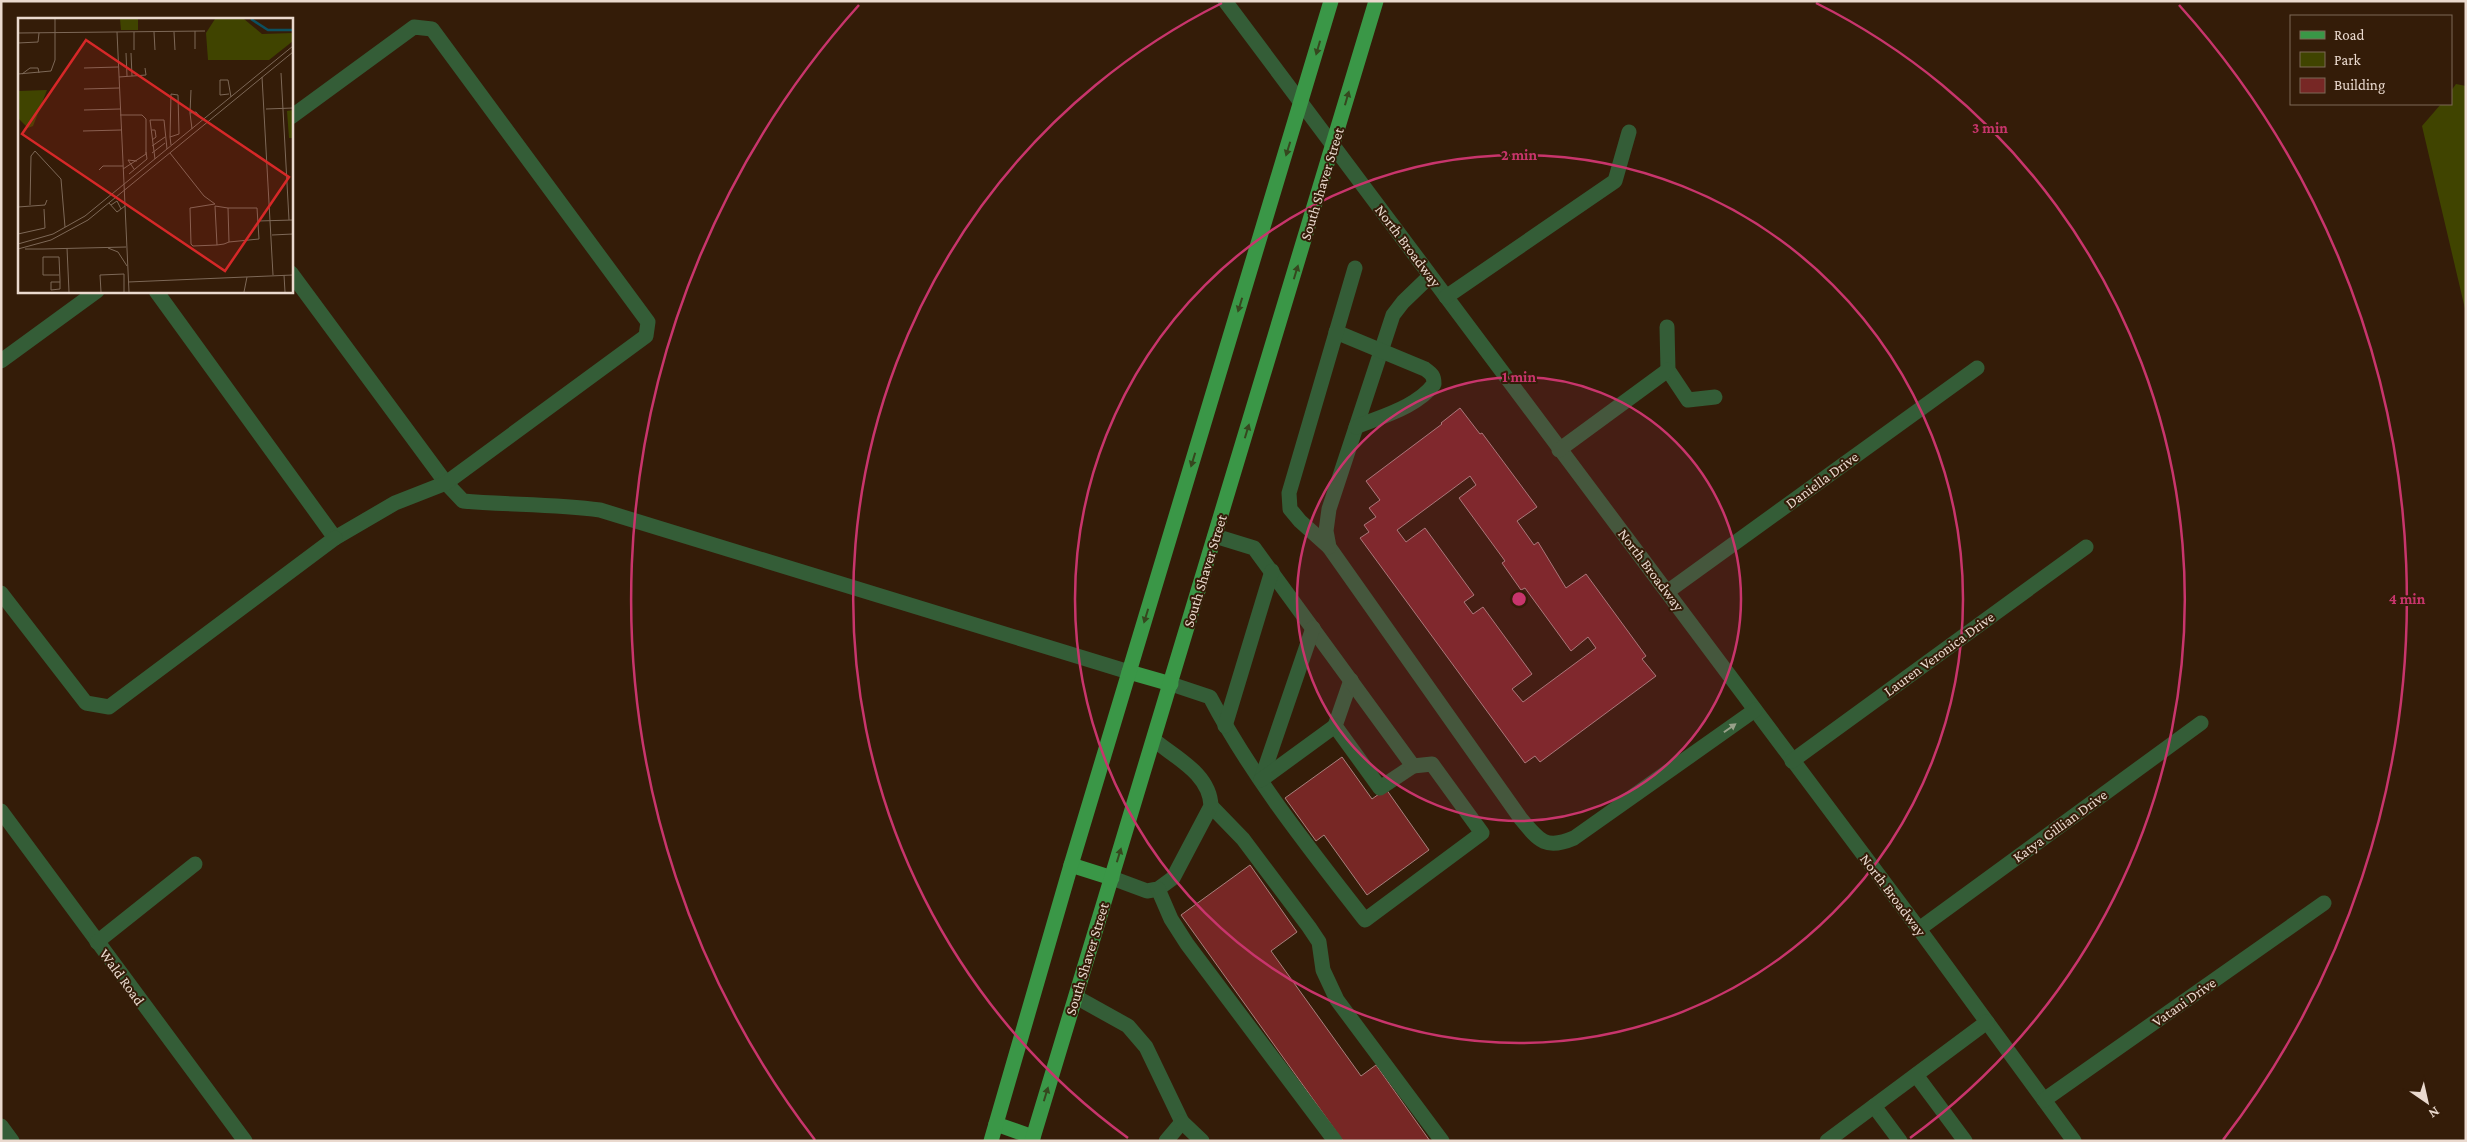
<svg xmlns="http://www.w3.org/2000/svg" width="2467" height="1142" font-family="'Crimson Pro',serif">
  <rect width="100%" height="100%" fill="#341c08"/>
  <polygon fill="#404400" points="2456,84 2466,86 2466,313 2422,126 2441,104 2451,104 2451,91"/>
  <g fill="#772725" stroke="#a8817d" fill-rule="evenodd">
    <path d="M1460,408L1480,434L1482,433L1537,507L1517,521L1534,545L1538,542L1566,588L1586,574L1646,656L1642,659L1656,676L1540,762L1535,756L1525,763L1360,538L1369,532L1364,525L1376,517L1369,508L1380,500L1366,481L1442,424L1441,423ZM1470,476L1476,485L1459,498L1505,561L1502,563L1521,590L1525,588L1571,651L1588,637L1596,648L1523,702L1512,689L1532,674L1483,607L1473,614L1464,602L1474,595L1425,528L1406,542L1397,530Z"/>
    <polygon points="1342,757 1372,799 1386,789 1429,850 1367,895 1324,835 1316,841 1285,798"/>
    <polygon points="1250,865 1297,932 1271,951 1361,1076 1376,1065 1430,1141 1343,1141 1181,915"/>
  </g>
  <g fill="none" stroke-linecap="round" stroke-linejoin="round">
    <g stroke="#345d37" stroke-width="15">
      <polyline points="1225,1 1919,929 2074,1141"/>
      <path d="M291,273L446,483L463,501C509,505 554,504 600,510L1129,672"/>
      <path d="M1430,276L1403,302L1393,315L1329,509L1326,531L1329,547L1521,819C1539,841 1546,850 1574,838L1755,710"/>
      <polyline points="156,291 335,538 395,503 446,483 646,336 648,322 432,29 414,27 291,117"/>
      <polyline points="1446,297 1615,181 1629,132"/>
      <polyline points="1667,327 1668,370 1688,400 1715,397"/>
      <path d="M1336,332L1425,369C1432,374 1434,376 1434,384C1417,407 1382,416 1356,427"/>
      <polyline points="1,361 97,291"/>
      <polyline points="1559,450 1668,370"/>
      <polyline points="1329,547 1300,521 1290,509 1289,493 1355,268"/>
      <polyline points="1667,592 1977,368"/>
      <polyline points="1,593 86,703 109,707 335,538"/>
      <polyline points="1351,680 1335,726 1380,788 1413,766"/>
      <path d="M1171,684L1210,697C1252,777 1310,849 1365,920L1482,833L1432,764L1413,766L1254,548L1215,536"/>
      <polyline points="1225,726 1272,571"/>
      <polyline points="1792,761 2086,547"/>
      <polyline points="1261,780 1313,628"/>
      <polyline points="1261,780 1335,726"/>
      <polyline points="1211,806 1243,839 1309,927 1319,942 1323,970 1337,1000 1442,1141"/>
      <polyline points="1,811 245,1141"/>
      <path d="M1112,878L1147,891L1158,889L1173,878L1211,806C1210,774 1176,758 1154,740"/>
      <polyline points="1158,889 1171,919 1187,944 1335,1141"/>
      <polyline points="1919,929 2201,723"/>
      <polyline points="97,942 195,864"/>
      <polyline points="1076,997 1128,1026 1146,1047 1182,1122 1166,1141"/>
      <polyline points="1916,1075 1965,1141"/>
      <polyline points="2044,1100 2324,903"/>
      <polyline points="1874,1106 1900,1141"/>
      <polyline points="1182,1122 1202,1141"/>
      <polyline points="1,1126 12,1141"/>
      <polyline points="1827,1141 1987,1022"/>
    </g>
    <g stroke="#3a9747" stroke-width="15">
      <polyline points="1129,672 1171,684"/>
      <polyline points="1071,865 1112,878"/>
      <polyline points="996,1124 1033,1137"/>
      <polyline points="991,1141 1071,865 1331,1"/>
      <polyline points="1032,1141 1376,1"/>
    </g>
  </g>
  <defs><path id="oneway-solid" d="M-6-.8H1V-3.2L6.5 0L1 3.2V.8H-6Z" transform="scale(1.25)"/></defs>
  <g fill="#36471e">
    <use href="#oneway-solid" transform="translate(1318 48) rotate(106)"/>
    <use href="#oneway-solid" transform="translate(1347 98) rotate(-74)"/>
    <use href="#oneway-solid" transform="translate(1288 149) rotate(107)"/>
    <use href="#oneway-solid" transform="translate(1296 272) rotate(-73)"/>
    <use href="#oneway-solid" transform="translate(1240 305) rotate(107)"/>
    <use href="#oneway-solid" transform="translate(1247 431) rotate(-73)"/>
    <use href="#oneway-solid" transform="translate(1193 460) rotate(107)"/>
    <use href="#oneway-solid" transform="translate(1146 616) rotate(107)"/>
    <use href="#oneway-solid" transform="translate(1119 855) rotate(-73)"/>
    <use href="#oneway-solid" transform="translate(1046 1094) rotate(-73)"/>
  </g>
  <use fill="#98a18a" href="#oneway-solid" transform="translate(1730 728) rotate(-35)"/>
  <circle cx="1519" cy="599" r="222" fill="#c8356c" fill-opacity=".12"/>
  <g fill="none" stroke="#c8356c" stroke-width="2.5">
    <circle cx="1519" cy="599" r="222"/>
    <circle cx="1519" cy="599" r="444"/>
    <path d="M1128 1138A666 666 0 0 1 1222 3M1816 3A666 666 0 0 1 1910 1138"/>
    <path d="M815 1140A888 888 0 0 1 859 5M2179 5A888 888 0 0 1 2223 1140"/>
  </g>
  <g text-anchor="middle" stroke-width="4" stroke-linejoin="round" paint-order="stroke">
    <g font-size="15" fill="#ead9ce" stroke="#341c08">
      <text transform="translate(1322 184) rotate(-73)" y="5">South Shaver Street</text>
      <text transform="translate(1408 246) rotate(53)" y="5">North Broadway</text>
      <text transform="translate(1822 480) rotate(-36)" y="5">Daniella Drive</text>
      <text transform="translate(1651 570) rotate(53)" y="5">North Broadway</text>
      <text transform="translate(1205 571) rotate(-73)" y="5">South Shaver Street</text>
      <text transform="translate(1939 654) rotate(-36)" y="5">Lauren Veronica Drive</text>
      <text transform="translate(2060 826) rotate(-36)" y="5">Katya Gillian Drive</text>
      <text transform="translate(1893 895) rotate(53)" y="5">North Broadway</text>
      <text transform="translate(1087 959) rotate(-73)" y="5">South Shaver Street</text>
      <text transform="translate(122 977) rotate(54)" y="5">Wald Road</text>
      <text transform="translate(2184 1002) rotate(-35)" y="5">Vatani Drive</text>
    </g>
  </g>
  <g transform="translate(18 18)">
    <rect width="275" height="275" fill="#341c08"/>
    <path d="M102,1H120V12H103ZM197,1H226L244,16L275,15V23L251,42H190L188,15ZM29,72L15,108L10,110L0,100V73ZM275,92V120H271L269,93Z" fill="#404400"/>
    <path fill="none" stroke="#0c505f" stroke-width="2.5" d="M233,1L250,12H275"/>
    <path fill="none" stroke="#7d6857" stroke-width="1" d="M177,13V31M99,14L111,274M116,14V32M136,14L137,32M156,14L157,32M0,15L187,13M0,25L20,24L21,15M108,35L109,58M113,35L114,58M66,50L100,49M263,55L271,202M0,56L33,53L37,42V1M4,56L12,50H20L21,55M101,59L128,57L127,50M244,59L255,257M66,71L101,70M211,76L202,77V62H210L213,79M248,91L275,90M66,92L102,91M172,95L173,72M102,97H124L128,101V136L105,151M174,111L172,95L178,94L184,101M134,112H137L138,119L134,122M65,113L103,112M152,119L153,76L160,77L161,116M153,127L152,119L161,116M134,128L147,119M134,135L147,125M152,135L186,178L197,186L172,190L173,226L175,228L199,227L206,226L211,224L210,190L197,188L199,227M137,141L132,102H146L149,131M116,151L110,142L119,143M81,152L85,148H105M111,156L129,141L128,134M91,185L99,194L107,188M12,187L13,138L17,133L43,161L47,209M93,187L99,183L103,191M0,189L27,187L29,182M210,190H239L241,221L211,224M240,203L275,202M0,216L27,210L26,191M254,217L275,216M0,226L35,216L67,198L275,28M49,230L51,274M90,230L100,234L109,248M0,231L33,222L70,202L275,34M7,231H25M25,231L108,229M41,257H25V239H41L42,262V271L33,272V264H42M266,257L267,274M110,264L275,257M83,274L82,257L106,256V274M226,274L229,259"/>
    <path fill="#d62828" fill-opacity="0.15" stroke="#d62828" stroke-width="2.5" d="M68,22L271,159L207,253L4,116Z"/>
    <rect width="275" height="275" fill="none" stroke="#ead9ce" stroke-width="2.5"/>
  </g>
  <circle cx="1519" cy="599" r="8" fill="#c8356c" stroke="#341c08" stroke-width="2.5"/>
  <g font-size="15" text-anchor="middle" font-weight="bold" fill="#c8356c" stroke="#341c08" stroke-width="4" stroke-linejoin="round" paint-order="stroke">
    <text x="1990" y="133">3 min</text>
    <text x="1519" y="160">2 min</text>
    <text x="1519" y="382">1 min</text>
    <text x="2407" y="604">4 min</text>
  </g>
  <rect width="2467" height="1142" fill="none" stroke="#ead9ce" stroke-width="5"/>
  <rect x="2290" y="15" width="162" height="90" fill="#341c08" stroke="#7d6857"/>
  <rect x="2300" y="31" width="25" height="8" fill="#3a9747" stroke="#7d6857"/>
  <text x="2334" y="40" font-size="15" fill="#ead9ce">Road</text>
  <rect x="2300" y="52" width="25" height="15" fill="#404400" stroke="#7d6857"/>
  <text x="2334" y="65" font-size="15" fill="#ead9ce">Park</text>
  <rect x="2300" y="78" width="25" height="15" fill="#772725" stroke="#7d6857"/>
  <text x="2334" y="90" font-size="15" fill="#ead9ce">Building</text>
  <g transform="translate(2427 1102) rotate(146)" stroke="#341c08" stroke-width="4" paint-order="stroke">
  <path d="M0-4L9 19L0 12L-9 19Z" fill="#ead9ce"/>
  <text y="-8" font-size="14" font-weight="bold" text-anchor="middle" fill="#ead9ce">N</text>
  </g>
</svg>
